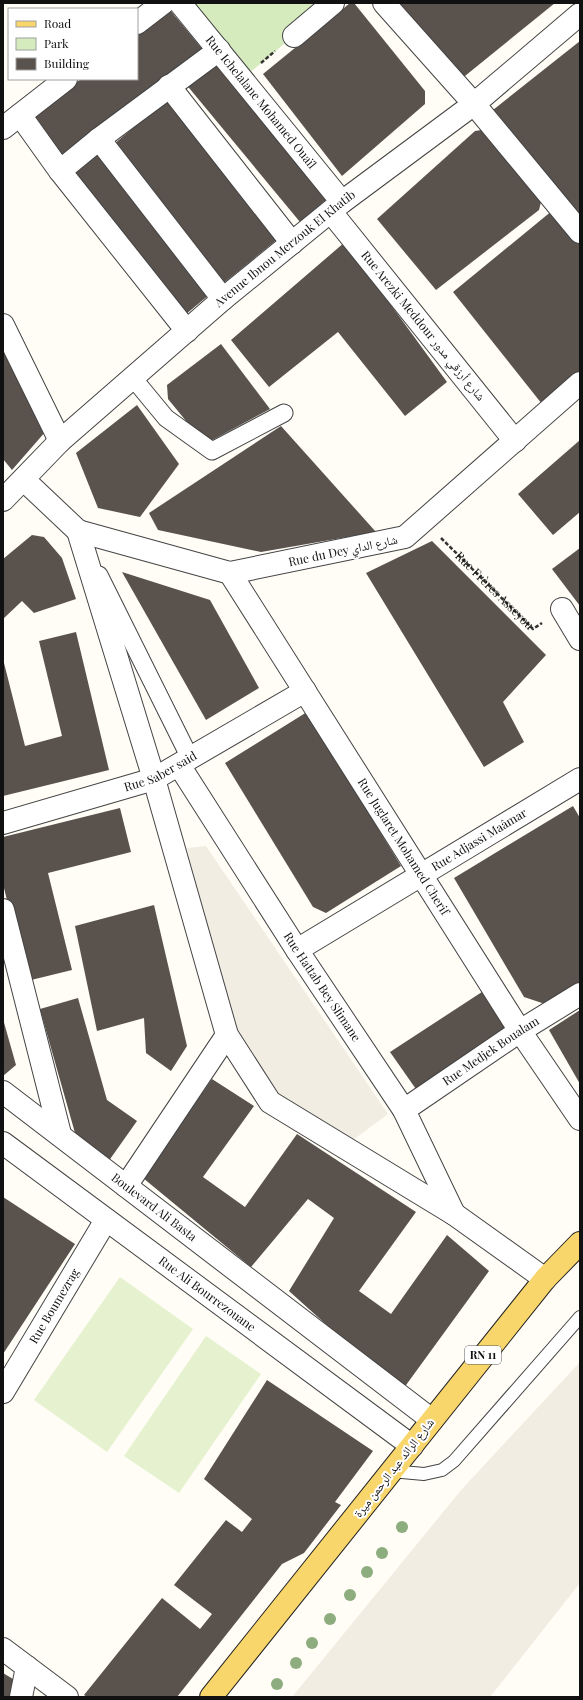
<svg xmlns="http://www.w3.org/2000/svg" width="583" height="1700" font-family="'Playfair Display','Noto Naskh Arabic',serif">
  <rect width="100%" height="100%" fill="#fffdf5"/>
  <polygon fill="#d5ebbd" points="181,3 333,3 242,79"/>
  <g fill="#e6f2cf">
    <polygon points="120,1277 193,1329 107,1452 34,1400"/>
    <polygon points="206,1336 261,1374 179,1493 124,1456"/>
  </g>
  <g fill="#f1ede2">
    <polygon points="206,846 388,1114 353,1140 280,1096 227,1035 187,848"/>
    <polygon points="580,1362 580,1583 490,1697 292,1697 462,1489"/>
  </g>
  <g fill="#5a524d">
    <polygon points="350,3 354,3 425,91 425,104 342,176 263,74"/>
    <polygon points="394,3 555,3 460,80"/>
    <polygon points="170,10 204,51 64,159 34,115 81,79 137,79 137,36"/>
    <polygon points="580,41 580,219 493,110"/>
    <polygon points="216,61 327,199 300,222 185,83"/>
    <polygon points="170,97 279,238 220,286 114,144"/>
    <polygon points="488,129 542,198 539,210 436,290 377,219 475,131"/>
    <polygon points="98,152 210,294 185,315 74,175"/>
    <polygon points="553,210 580,243 580,371 542,404 453,292"/>
    <polygon points="345,242 447,382 405,416 338,332 269,387 231,340"/>
    <polygon points="221,344 270,409 205,444 168,399 167,385"/>
    <polygon points="3,348 46,431 12,470 3,459"/>
    <polygon points="137,405 179,464 140,517 98,508 76,453"/>
    <polygon points="281,426 376,532 261,552 158,530 149,513"/>
    <polygon points="580,440 580,512 553,535 518,494"/>
    <polygon points="32,535 44,537 62,558 76,599 34,613 22,601 3,619 3,559"/>
    <polygon points="432,541 546,655 503,702 524,742 484,767 366,573"/>
    <polygon points="580,548 580,606 552,569"/>
    <polygon points="122,572 210,600 259,688 206,720"/>
    <polygon points="76,632 109,770 3,796 3,659 25,746 62,736 39,641"/>
    <polygon points="307,712 401,866 326,913 313,907 225,763"/>
    <polygon points="573,806 580,818 580,985 548,1005 524,997 454,878"/>
    <polygon points="120,808 131,852 48,873 72,970 27,981 3,884 3,837"/>
    <polygon points="154,905 187,1046 171,1071 146,1053 144,1018 97,1031 75,926"/>
    <polygon points="488,988 512,1027 418,1092 390,1052"/>
    <polygon points="78,998 107,1100 137,1121 108,1162 77,1140 40,1009"/>
    <polygon points="580,1010 580,1084 549,1030"/>
    <polygon points="3,1019 16,1065 3,1076"/>
    <polygon points="212,1079 254,1106 203,1177 245,1207 297,1134 416,1212 359,1291 391,1314 447,1235 489,1271 401,1392 289,1291 334,1218 308,1199 251,1267 143,1178"/>
    <polygon points="3,1197 75,1244 3,1354"/>
    <polygon points="267,1380 373,1451 335,1502 341,1505 304,1553 282,1564 177,1697 87,1697 84,1695 162,1598 200,1629 212,1614 174,1585 226,1520 242,1532 252,1519 204,1479"/>
    <polygon points="3,1673 23,1685 20,1697 3,1697"/>
  </g>
  <g fill="none" stroke-linecap="round" stroke-linejoin="round">
    <defs>
      <polyline id="service" points="391,1471 424,1474 442,1470 454,1461 580,1317"/>
      <g id="pedestrian">
        <polyline points="133,378 166,418 212,451 284,413"/>
        <polyline points="99,575 190,758"/>
      </g>
      <g id="minor">
        <path id="s2" d="M180,3L342,202"/>
        <polyline points="384,3 474,104 580,232"/>
        <polyline points="137,23 163,3"/>
        <polyline points="294,36 333,3"/>
        <polyline points="169,86 292,243"/>
        <polyline points="20,115 60,171 187,331"/>
        <polyline points="3,128 66,79"/>
        <polyline points="99,139 223,299"/>
        <polyline points="60,171 99,139 219,50"/>
        <polyline points="331,212 515,441"/>
        <polyline points="3,325 60,441"/>
        <polyline points="24,480 78,531 154,779 227,1035 270,1102 454,1214 545,1279"/>
        <polyline points="78,531 230,573 405,537 580,383"/>
        <path id="s3" d="M230,573L520,1031L580,1119"/>
        <polyline points="562,609 580,639"/>
        <path id="s4" d="M179,765L297,950L404,1110L454,1214"/>
        <path id="s5" d="M3,823L154,779L305,691"/>
        <polyline points="3,910 60,1134"/>
        <path id="s6" d="M297,950L580,779"/>
        <path id="s7" d="M3,1092L432,1420"/>
        <path id="s8" d="M404,1110L520,1031L580,994"/>
        <path id="s9" d="M3,1143L412,1446"/>
        <polyline points="126,1186 227,1035"/>
        <path id="s10" d="M3,1392L106,1220"/>
        <polyline points="3,1649 67,1697"/>
        <polyline points="21,1697 27,1667"/>
      </g>
      <g id="tertiary">
        <path id="s11" d="M3,500L60,441L223,299L342,202L474,104L580,14"/>
      </g>
      <polyline id="primary" points="211,1697 545,1279 580,1243"/>
    </defs>
    <use href="#service" stroke="#444" stroke-width="14"/>
    <use href="#pedestrian" stroke="#444" stroke-width="19"/>
    <use href="#minor" stroke="#444" stroke-width="24"/>
    <use href="#tertiary" stroke="#444" stroke-width="24"/>
    <use href="#primary" stroke="#222" stroke-width="24"/>
    <g stroke="#333" stroke-width="2.5" stroke-dasharray="4 2" stroke-linecap="butt">
      <polyline points="261,63 275,51"/>
      <path id="s1" d="M441,538L533,629L542,623"/>
    </g>
    <use href="#service" stroke="#fff" stroke-width="12"/>
    <use href="#pedestrian" stroke="#fff" stroke-width="17"/>
    <use href="#minor" stroke="#fff" stroke-width="22"/>
    <use href="#tertiary" stroke="#fff" stroke-width="22"/>
    <use href="#primary" stroke="#f9d66b" stroke-width="22"/>
  </g>
  <g fill="#8dad7f">
    <circle cx="402" cy="1527" r="6"/>
    <circle cx="382" cy="1553" r="6"/>
    <circle cx="367" cy="1572" r="6"/>
    <circle cx="350" cy="1595" r="6"/>
    <circle cx="330" cy="1619" r="6"/>
    <circle cx="312" cy="1643" r="6"/>
    <circle cx="296" cy="1663" r="6"/>
    <circle cx="277" cy="1684" r="6"/>
  </g>
  <g text-anchor="middle" stroke-width="4" stroke-linejoin="round" paint-order="stroke">
    <rect fill="#fff" stroke="#585858" stroke-width="1" x="465" y="1346" width="36" height="18" rx="3"/>
    <g font-size="11" font-weight="bold" fill="#111">
      <text x="483" y="1359">RN 11</text>
    </g>
    <g font-size="12" fill="#111" stroke="#fff">
      <text dy="4" stroke="none"><textPath href="#s2" startOffset="128">Rue Ichelalane Mohamed Ouaïl</textPath></text>
      <text dy="4" stroke="none"><textPath href="#s11" startOffset="378">Avenue Ibnou Merzouk El Khatib</textPath></text>
      <text transform="translate(423 326) rotate(51)" y="4">Rue Arezki Meddour شارع أرزقي مدور</text>
      <text transform="translate(343 551) rotate(-12)" y="4">Rue du Dey شارع الداي</text>
      <text dy="4" stroke="none"><textPath href="#s1" startOffset="75">Rue Frères Asseyou</textPath></text>
      <text dy="4" stroke="none"><textPath href="#s5" startOffset="166">Rue Saber said</textPath></text>
      <text dy="4" stroke="none"><textPath href="#s6" startOffset="213">Rue Adjassi Maâmar</textPath></text>
      <text dy="4" stroke="none"><textPath href="#s3" startOffset="324">Rue Juglaret Mohamed Cherif</textPath></text>
      <text dy="4" stroke="none"><textPath href="#s4" startOffset="264">Rue Hattab Bey Slimane</textPath></text>
      <text dy="4" stroke="none"><textPath href="#s8" startOffset="105">Rue Medjek Boualam</textPath></text>
      <text dy="4" stroke="none"><textPath href="#s7" startOffset="190">Boulevard Ali Basta</textPath></text>
      <text dy="4" stroke="none"><textPath href="#s9" startOffset="254">Rue Ali Bourrezouane</textPath></text>
      <text dy="4" stroke="none"><textPath href="#s10" startOffset="100">Rue Boumezrag</textPath></text>
      <text transform="translate(394 1468) rotate(-52)" y="4">شارع الرائد عبد الرحمن ميرة</text>
    </g>
  </g>
  <rect width="583" height="1700" fill="none" stroke="#111111" stroke-width="8"/>
  <rect x="8" y="8" width="130" height="72" fill="#ffffff" stroke="#a0a0a0"/>
  <rect x="16" y="21" width="20" height="6" fill="#f9d66b" stroke="#a0a0a0"/>
  <text x="44" y="28" font-size="12" fill="#111111">Road</text>
  <rect x="16" y="38" width="20" height="12" fill="#d5ebbd" stroke="#a0a0a0"/>
  <text x="44" y="48" font-size="12" fill="#111111">Park</text>
  <rect x="16" y="58" width="20" height="12" fill="#5a524d" stroke="#a0a0a0"/>
  <text x="44" y="68" font-size="12" fill="#111111">Building</text>
</svg>
